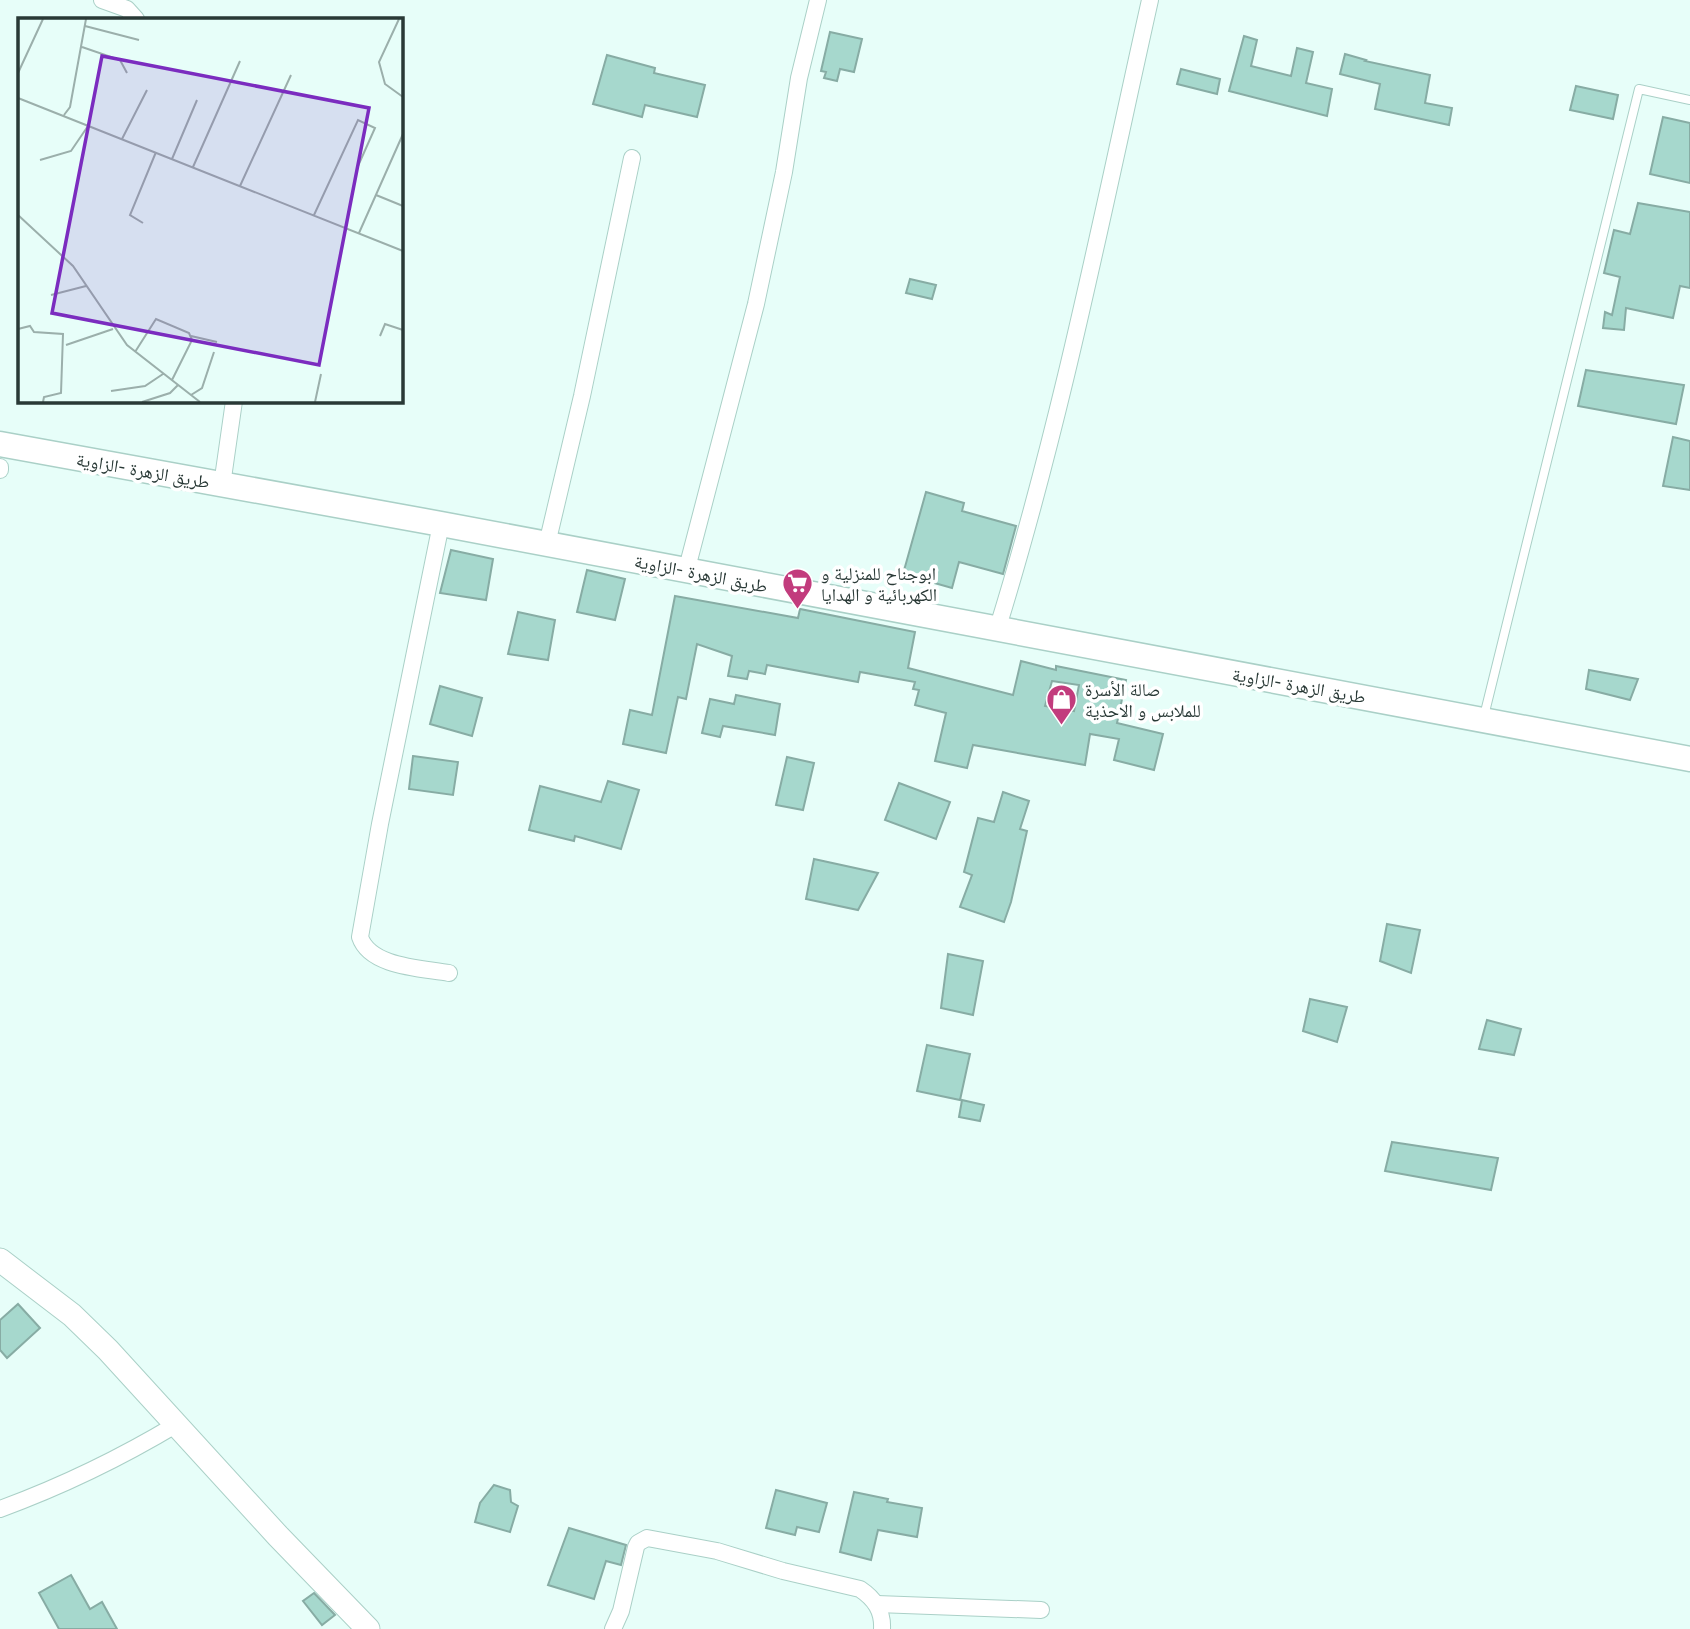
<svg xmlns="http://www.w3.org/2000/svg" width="1690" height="1629" font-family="'Fira Sans','Noto Naskh Arabic',sans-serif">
  <rect width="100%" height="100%" fill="#e7fef9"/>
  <g fill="#a6d8cd" stroke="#87aca4" stroke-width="2" fill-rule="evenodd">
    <polygon points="830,32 862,39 854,72 840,69 837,81 824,78 826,72 821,71"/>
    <polygon points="1244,36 1257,40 1251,66 1291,76 1297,48 1313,52 1306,83 1332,89 1327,116 1229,91"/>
    <polygon points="1345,54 1366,60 1365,61 1430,75 1425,103 1452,108 1449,125 1375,109 1380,84 1340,74"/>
    <polygon points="607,55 655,68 654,73 705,85 697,117 645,105 642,117 593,104"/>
    <polygon points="1181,69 1220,79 1217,94 1177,84"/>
    <polygon points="1576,86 1618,95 1613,119 1570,110"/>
    <polygon points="1663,117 1690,123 1690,183 1650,174"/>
    <polygon points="1638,203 1690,212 1690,288 1680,286 1673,318 1626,308 1624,330 1603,328 1605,312 1612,315 1620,277 1604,273 1614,230 1630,234"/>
    <polygon points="910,279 936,285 932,299 906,293"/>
    <polygon points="1586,370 1684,385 1676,424 1578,406"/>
    <polygon points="1673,437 1690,441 1690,490 1663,486"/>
    <polygon points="926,492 964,503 962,511 1016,526 1003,574 959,562 952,588 903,574"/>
    <polygon points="451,550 493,559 486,600 440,593"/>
    <polygon points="587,570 625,579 615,620 577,612"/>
    <path d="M675,596L798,618L800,609L915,632L908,668L1013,695L1021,661L1056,670V666L1126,680L1117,723L1163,734L1154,770L1114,760L1119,739L1090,734L1085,765L973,745L967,768L935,761L946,713L915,705L919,690L913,689L915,682L860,672L858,682L767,665L765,674L749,671L747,679L728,676L732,656L697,644L686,699L678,697L666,753L623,744L630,710L652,715ZM1052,681L1079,685L1074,711L1045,706Z"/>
    <polygon points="518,612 555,620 548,660 508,654"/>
    <polygon points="1589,670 1638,679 1630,700 1586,689"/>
    <polygon points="440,686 482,698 472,736 430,724"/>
    <polygon points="736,695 780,704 775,735 723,726 720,737 702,733 710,699 734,704"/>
    <polygon points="413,756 458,762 453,795 409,789"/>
    <polygon points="787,757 814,763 803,810 776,805"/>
    <polygon points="608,781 639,790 621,849 575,836 574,841 529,830 540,786 601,802"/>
    <polygon points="899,783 950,802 936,839 885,820"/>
    <polygon points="1003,792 1029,801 1020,829 1027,831 1011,902 1004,922 960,907 972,875 964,872 978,818 994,822"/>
    <polygon points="814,859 878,873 858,910 806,899"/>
    <polygon points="1387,924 1420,930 1411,973 1380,961"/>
    <polygon points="948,954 983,961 973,1015 941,1008"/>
    <polygon points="1310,999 1347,1007 1337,1042 1303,1031"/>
    <polygon points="1487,1020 1521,1029 1514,1055 1479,1049"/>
    <polygon points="927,1045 970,1054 960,1100 917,1091"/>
    <polygon points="962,1100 984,1105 980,1121 959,1117"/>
    <polygon points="1392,1142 1498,1158 1491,1190 1385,1171"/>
    <polygon points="18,1304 40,1328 7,1358 0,1350 0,1320"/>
    <polygon points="494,1485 510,1490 511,1502 518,1506 510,1532 475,1522 480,1503"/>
    <polygon points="776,1490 827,1503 819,1532 797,1527 795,1535 766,1528"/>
    <polygon points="854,1492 888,1499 887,1502 922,1508 917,1537 878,1530 871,1560 840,1552"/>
    <polygon points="569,1528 626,1545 621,1565 606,1561 594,1599 548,1585"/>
    <polygon points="71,1575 90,1609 102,1602 117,1629 59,1629 39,1593"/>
    <polygon points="314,1593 335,1615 322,1625 303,1601"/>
  </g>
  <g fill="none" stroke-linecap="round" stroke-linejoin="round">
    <defs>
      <polyline id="service" points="1484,716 1639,89 1690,100"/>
      <g id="minor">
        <polyline points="102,0 127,9 136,19"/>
        <polyline points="0,467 0,470"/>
        <polyline points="222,485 234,401"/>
        <path d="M441,524L380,824L360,937C370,967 421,968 449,973"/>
        <polyline points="547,544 582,396 632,158"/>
        <polyline points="686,572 756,304 784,172 799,78 818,0"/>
        <path d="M997,630C1061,424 1103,211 1150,0"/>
        <path d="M0,1509C60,1487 122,1457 177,1424"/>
        <polyline points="877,1604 1041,1610"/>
        <path d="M613,1629L621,1611L636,1547L638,1543L647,1538L717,1551L783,1571L860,1589C875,1599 883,1611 882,1629"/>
      </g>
      <polyline id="secondary" points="0,1260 72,1315 108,1350 278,1536 368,1629"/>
      <polyline id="primary" points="0,444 441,524 1690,759"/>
    </defs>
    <use href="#service" stroke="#aad0c7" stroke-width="10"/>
    <use href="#minor" stroke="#aad0c7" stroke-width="18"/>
    <use href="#secondary" stroke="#aad0c7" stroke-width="25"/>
    <use href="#primary" stroke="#aad0c7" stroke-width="27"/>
    <use href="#service" stroke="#fff" stroke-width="8"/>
    <use href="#minor" stroke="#fff" stroke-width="16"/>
    <use href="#secondary" stroke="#fff" stroke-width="23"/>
    <use href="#primary" stroke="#fff" stroke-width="24"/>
  </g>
  <defs>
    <symbol id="supermarket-pin" viewBox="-11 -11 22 30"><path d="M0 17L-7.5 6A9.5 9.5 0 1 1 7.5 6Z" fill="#c23c7d" stroke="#fff"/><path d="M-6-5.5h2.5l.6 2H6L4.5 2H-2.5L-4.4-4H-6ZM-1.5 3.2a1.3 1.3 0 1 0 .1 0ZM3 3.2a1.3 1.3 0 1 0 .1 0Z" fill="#fff"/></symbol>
    <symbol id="shop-pin" viewBox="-11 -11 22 30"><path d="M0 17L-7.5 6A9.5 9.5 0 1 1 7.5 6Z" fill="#c23c7d" stroke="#fff"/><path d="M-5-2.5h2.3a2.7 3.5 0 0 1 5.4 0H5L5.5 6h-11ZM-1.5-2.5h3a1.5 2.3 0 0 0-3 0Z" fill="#fff"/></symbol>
  </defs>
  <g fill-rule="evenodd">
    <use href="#supermarket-pin" x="780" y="566" width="35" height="47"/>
    <use href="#shop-pin" x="1044" y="682" width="35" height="47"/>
  </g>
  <g text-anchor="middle" stroke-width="7" stroke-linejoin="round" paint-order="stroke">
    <g font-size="18" fill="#293936" stroke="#fff">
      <text transform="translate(143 471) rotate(10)" y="6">طريق الزهرة -الزاوية</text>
      <text transform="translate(701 574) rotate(11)" y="6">طريق الزهرة -الزاوية</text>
      <text transform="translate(1299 686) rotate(10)" y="6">طريق الزهرة -الزاوية</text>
    </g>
    <g font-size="18" fill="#293936" stroke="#fff" text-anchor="start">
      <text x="821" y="580">ابوجناح للمنزلية و<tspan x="821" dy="21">الكهربائية و الهدايا</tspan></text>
      <text x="1085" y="696">صالة الأسرة<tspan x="1085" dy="21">للملابس و الاحذية</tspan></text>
    </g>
  </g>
  <g transform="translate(18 18)">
    <rect width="385" height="385" fill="#e7fef9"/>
    <path fill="none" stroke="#9bafab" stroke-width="2" d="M381,1L361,44L367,66L385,79M67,8L121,22M64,29L102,42L109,55M0,55L25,1M0,80L385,233M46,97L52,89L68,1M104,121L129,72M154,141L179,82M22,142L53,133L70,108M175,149L222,43M222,168L273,57M358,177L385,188M0,197L55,248L109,327L182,384M296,197L340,102L357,110L340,148M125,205L112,197L138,134M341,215L385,116M33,277L68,268M0,311L12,308L16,314L45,316L43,375L26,379L25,384M173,318L199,324M362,318L367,306L385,312M48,327L95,311M117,334L138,301L171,315L174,322L154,362M93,373L127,368L145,356M173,377L184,370L196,334M124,384L152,375L160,367M297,384L303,356"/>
    <path fill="#7b2cbf" fill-opacity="0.15" stroke="#7b2cbf" stroke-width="3.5" d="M84,38L351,90L301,347L34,295Z"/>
    <rect width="385" height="385" fill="none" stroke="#293936" stroke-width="3.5"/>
  </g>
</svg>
